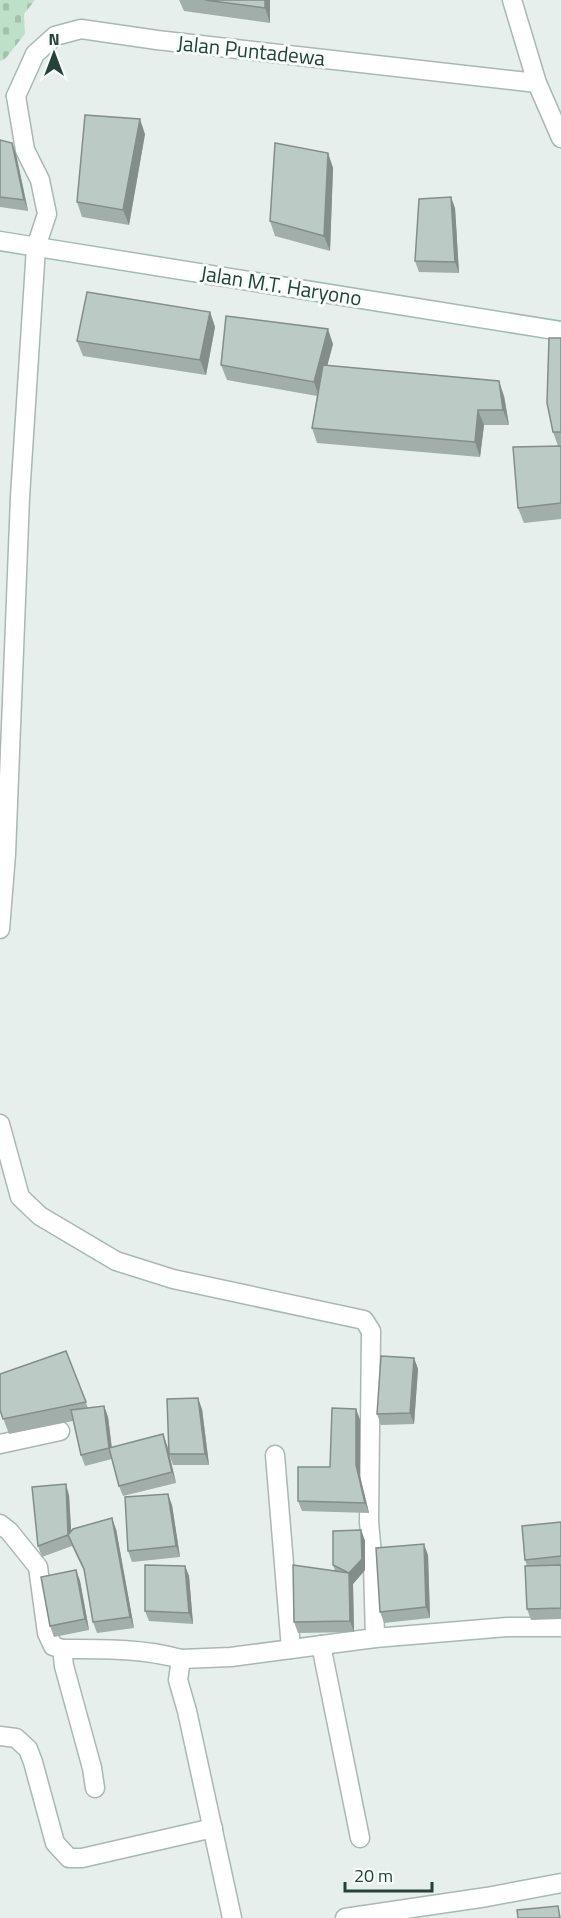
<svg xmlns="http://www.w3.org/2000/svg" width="561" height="1918" font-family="'Titillium Web',sans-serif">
  <defs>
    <pattern id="cemetery-stones" width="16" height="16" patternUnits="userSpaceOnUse" patternTransform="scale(1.5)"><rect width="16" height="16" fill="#bfe0c8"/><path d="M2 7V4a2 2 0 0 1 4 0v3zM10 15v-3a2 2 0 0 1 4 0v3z" fill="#a4c1ad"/></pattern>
  </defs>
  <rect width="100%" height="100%" fill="#e6efeb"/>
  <polygon fill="url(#cemetery-stones)" points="0,0 35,0 24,14 25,34 5,59 0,61"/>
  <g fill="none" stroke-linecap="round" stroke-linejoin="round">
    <defs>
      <g id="minor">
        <polyline points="512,0 537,83 561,138"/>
        <polyline points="16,96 35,54 55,36 81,29 157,40 537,83"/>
        <polyline points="0,929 6,854 20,497 36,247 47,214 40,180 25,150 16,96"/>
        <polyline points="0,1124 20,1197 40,1216 116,1261 173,1279 364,1320 371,1331 369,1522 373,1564 375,1638"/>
        <polyline points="0,1444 60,1431"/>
        <polyline points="275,1455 291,1649"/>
        <polyline points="0,1524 9,1531 38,1567 47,1633 53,1646 62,1649 64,1666 92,1768 95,1788"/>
        <polyline points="321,1645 360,1838"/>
        <path d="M62,1649C102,1649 142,1648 181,1659"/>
        <polyline points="0,1736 16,1738 28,1749 33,1762 55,1843 69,1858 82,1858 213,1828"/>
        <polyline points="232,1918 187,1711 178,1680 181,1659 231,1657 375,1638 507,1627 561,1627"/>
        <polyline points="345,1918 487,1897 561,1883"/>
      </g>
      <polyline id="secondary" points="0,241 561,331"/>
    </defs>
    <use href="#minor" stroke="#a8b8b2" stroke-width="21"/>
    <use href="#secondary" stroke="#a4bbb3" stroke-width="21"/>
    <use href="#minor" stroke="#fff" stroke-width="18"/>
    <use href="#secondary" stroke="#fff" stroke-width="18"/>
  </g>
  <g fill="#a1aea9">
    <polygon points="179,0 270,0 270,23 184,11"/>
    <polygon points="145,134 129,225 82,217 77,202"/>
    <polygon points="0,140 12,143 16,154 28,211 0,207"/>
    <polygon points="328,153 333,168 330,251 275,236 270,221"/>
    <polygon points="455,208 459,273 419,272 415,261"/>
    <polygon points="210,312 215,327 206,375 83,356 77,341"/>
    <polygon points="561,338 561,519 524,523 518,508 558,446 553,432"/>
    <polygon points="333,344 327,366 504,396 509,425 484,425 480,457 317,443 312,428 317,396 227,380 221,365"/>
    <polygon points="66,1351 88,1408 104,1406 108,1417 112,1448 167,1445 176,1483 123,1496 119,1486 112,1459 85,1466 81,1455 73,1421 9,1434 0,1410"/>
    <polygon points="414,1358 418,1369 414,1424 381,1425 377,1414"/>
    <polygon points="202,1409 209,1465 173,1465 169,1454"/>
    <polygon points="356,1409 360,1420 360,1476 369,1513 302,1511 298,1501 330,1467"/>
    <polygon points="69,1495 71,1531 116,1529 134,1628 97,1633 93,1622 85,1573 72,1546 42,1557 38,1546"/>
    <polygon points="172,1505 180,1557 132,1562 128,1551"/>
    <polygon points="561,1522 561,1619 531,1620 527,1609 527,1566 525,1560"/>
    <polygon points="361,1530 365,1541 365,1570 353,1584 354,1632 298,1633 294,1622 335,1571 333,1565"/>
    <polygon points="428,1555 430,1618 384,1623 380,1612"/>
    <polygon points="185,1566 189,1576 193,1624 149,1621 145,1611"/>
    <polygon points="76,1570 80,1581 89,1630 54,1637 50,1626"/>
  </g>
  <g fill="#838d89">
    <polygon points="265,0 270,0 270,23 265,8"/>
    <polygon points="140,119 145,134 129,225 123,210"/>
    <polygon points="12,143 16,154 28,211 24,200"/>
    <polygon points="328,153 333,168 330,251 324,236"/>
    <polygon points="451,197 455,208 459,273 455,262"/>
    <polygon points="210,312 215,327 206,375 200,360"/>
    <polygon points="328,329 333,344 319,397 314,382"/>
    <polygon points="499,381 504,396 509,425 503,410"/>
    <polygon points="478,410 484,425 480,457 475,442"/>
    <polygon points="414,1358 418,1369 414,1424 410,1413"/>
    <polygon points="198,1398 202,1409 209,1465 205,1454"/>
    <polygon points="104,1406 108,1417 113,1459 109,1448"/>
    <polygon points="356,1409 360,1420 360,1476 369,1513 365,1503 356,1465"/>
    <polygon points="163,1434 167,1445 176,1483 172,1472"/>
    <polygon points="66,1484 69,1495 72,1544 68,1535"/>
    <polygon points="168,1494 172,1505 180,1557 176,1546"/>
    <polygon points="112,1518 116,1529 134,1628 130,1617"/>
    <polygon points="361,1530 365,1541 365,1570 353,1584 354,1632 350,1621 349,1573"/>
    <polygon points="424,1544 428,1555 430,1618 426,1607"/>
    <polygon points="185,1566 189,1576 193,1624 189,1613"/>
    <polygon points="76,1570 80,1581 89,1630 85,1619"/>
  </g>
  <g fill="#bbcac4" stroke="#838d89" stroke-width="1.5">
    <polygon points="205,0 265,0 265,8"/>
    <polygon points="85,115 140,119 123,210 77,202"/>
    <polygon points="0,140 12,143 24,200 0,197"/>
    <polygon points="275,143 328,153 324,236 270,221"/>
    <polygon points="451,197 455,262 415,261 419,199"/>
    <polygon points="87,292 210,312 200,360 77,341"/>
    <polygon points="226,316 328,329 314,382 221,365"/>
    <polygon points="549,338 561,338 561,432 553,432 547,403"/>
    <polygon points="323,365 499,381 503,410 478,410 475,442 312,428"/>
    <polygon points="561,446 561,503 518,508 513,447"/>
    <polygon points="66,1351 86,1402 3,1419 0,1410 0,1374"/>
    <polygon points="381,1356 414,1358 410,1413 377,1414"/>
    <polygon points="198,1398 205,1454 169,1454 167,1399"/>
    <polygon points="104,1406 109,1448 81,1455 71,1410"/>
    <polygon points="332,1408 356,1409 356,1465 365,1503 298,1501 298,1467 330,1467"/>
    <polygon points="163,1434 172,1472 119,1486 109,1448"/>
    <polygon points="66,1484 68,1535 73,1529 112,1518 130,1617 93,1622 84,1569 68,1535 38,1546 32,1487"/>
    <polygon points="168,1494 176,1546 128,1551 125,1497"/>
    <polygon points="561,1522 561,1556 525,1560 522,1526"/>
    <polygon points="361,1530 362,1559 349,1573 333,1565 333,1531"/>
    <polygon points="424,1544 426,1607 380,1612 376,1548"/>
    <polygon points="145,1565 185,1566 189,1613 145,1611"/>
    <polygon points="293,1565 349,1573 350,1621 294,1622"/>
    <polygon points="561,1565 561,1608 527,1609 525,1566"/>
    <polygon points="76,1570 85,1619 50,1626 41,1577"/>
    <polygon points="558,1906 560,1918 518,1918 517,1910"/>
  </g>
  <g text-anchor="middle" stroke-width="6" stroke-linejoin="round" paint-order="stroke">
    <g font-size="21" fill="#24423a" stroke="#f7fbf9">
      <text transform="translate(251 51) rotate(6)" y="7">Jalan Puntadewa</text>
      <text transform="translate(281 286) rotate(9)" y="7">Jalan M.T. Haryono</text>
    </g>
  </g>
  <g transform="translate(54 54)" stroke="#f7fbf9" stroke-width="4.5" paint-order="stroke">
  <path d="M0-4.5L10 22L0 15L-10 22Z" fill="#24423a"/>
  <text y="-9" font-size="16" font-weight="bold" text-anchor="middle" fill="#24423a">N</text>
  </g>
  <path d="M345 1882v9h87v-9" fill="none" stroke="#24423a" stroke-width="3"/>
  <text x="354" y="1882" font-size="18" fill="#24423a" stroke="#f7fbf9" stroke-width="4.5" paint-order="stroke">20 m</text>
</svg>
